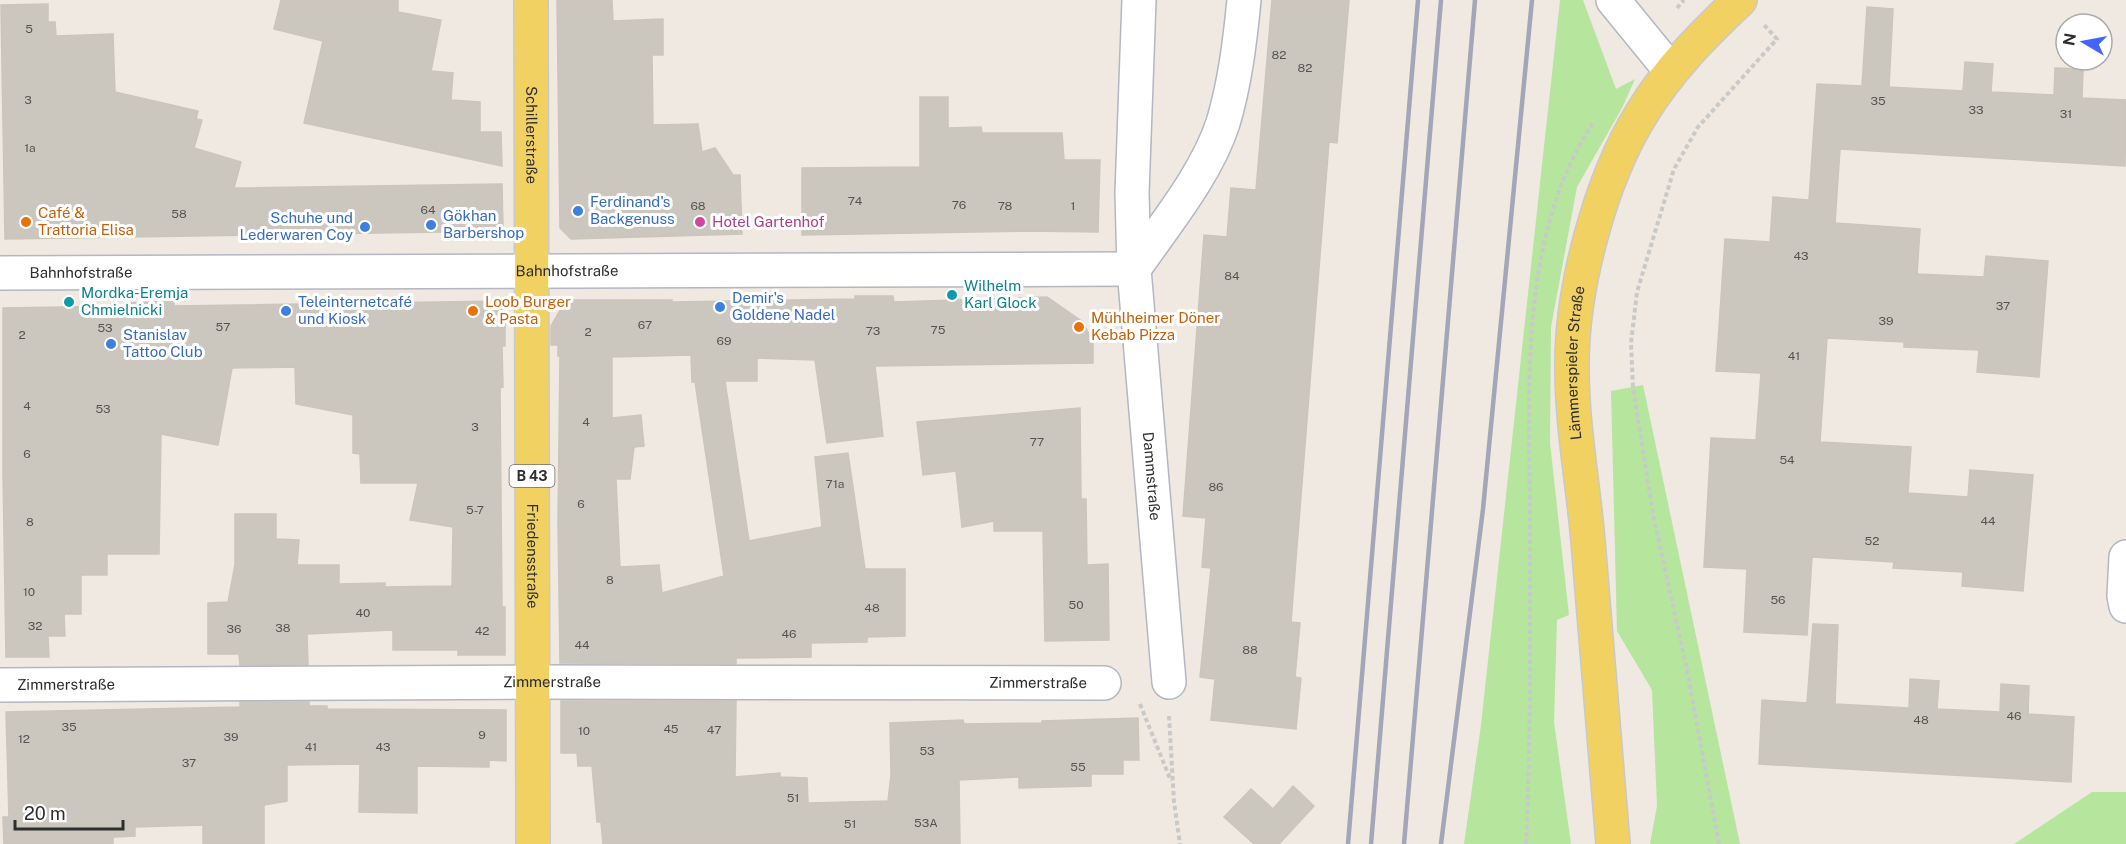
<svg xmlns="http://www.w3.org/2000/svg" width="2126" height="844" font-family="'Public Sans',sans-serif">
  <rect width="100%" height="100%" fill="#efe9e1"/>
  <g fill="#b6e59e">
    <polygon points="1560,0 1583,0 1616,89 1635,79 1622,108 1577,187 1551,327 1550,443 1569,615 1557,620 1554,722 1571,844 1464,844 1481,725"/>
    <polygon points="1643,385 1740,844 1650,844 1657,806 1652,690 1617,631 1611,391"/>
    <polygon points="2092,792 2126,792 2126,844 2014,844"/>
  </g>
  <g fill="#cbc7bf" stroke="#cbc5ba" stroke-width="1.5" fill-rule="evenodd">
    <polygon points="281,0 398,0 398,12 441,20 431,71 453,73 451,100 480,102 480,132 501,132 502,166 304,123 323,41 274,29"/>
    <polygon points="557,0 612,0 613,21 663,19 663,55 652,55 653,125 698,124 702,152 715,148 733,175 740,175 742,234 571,239 560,228"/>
    <polygon points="1272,0 1349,0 1337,143 1329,142 1291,622 1300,623 1295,677 1301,678 1296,729 1211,720 1215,679 1200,677 1211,568 1202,567 1206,518 1183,516 1204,235 1227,237 1231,188 1256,190"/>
    <polygon points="48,4 48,22 55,22 56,36 113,34 115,92 198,111 196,119 202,120 194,148 241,162 234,188 502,184 503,231 5,239 1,5"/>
    <polygon points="1867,7 1893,9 1889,87 1963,91 1965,62 1993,64 1991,92 2054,95 2055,68 2083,69 2082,98 2126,100 2125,166 1840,149 1835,223 1920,229 1917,274 1984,277 1986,256 2048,261 2039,377 1977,372 1979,350 1904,347 1904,342 1827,338 1820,442 1911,447 1908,493 1968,497 1970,470 2033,475 2023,591 1962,586 1963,572 1893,568 1894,562 1812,557 1807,635 1744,632 1747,569 1704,567 1711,438 1756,440 1761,373 1716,371 1725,239 1770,242 1773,197 1809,200 1817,84 1862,86"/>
    <polygon points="920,97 948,97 948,128 981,127 982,133 1062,133 1064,160 1100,160 1098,232 1028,231 802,235 802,168 920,167"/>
    <path d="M855,296H893L894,302L1047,297L1083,322L1093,343V363L875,366L883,436L827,443L815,360L757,358V381H725L749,541L822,527L815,457L848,453L865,569H905V636L867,637V642L811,643V657L736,658V664L560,663L558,522L560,356H558V345H551V326L566,300H672V302L855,299ZM691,355L692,382H695L724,576L662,593L659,565L620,567L616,479H630L634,447L644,446L641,415L612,418V357Z"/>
    <polygon points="174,301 174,306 505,301 505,346 502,346 503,387 500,388 502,607 505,607 505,655 458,655 458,650 393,650 393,630 307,634 308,665 240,665 239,654 208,654 208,603 228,602 235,565 235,514 276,514 276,539 299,540 297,565 339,565 339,584 385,583 385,587 452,586 453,527 410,520 418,483 361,483 360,454 353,453 353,415 296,404 295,367 232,368 218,445 161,434 159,554 107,554 107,575 81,575 81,614 64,614 65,636 48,636 49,657 6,657 3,473 3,308 128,306 127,303"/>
    <polygon points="1080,408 1081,499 1086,499 1087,565 1108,564 1109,640 1045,641 1043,531 994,531 994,521 962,527 956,471 923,475 917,422"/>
    <polygon points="1813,624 1838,625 1835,704 1909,708 1910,679 1939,681 1937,709 2000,712 2001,684 2029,686 2028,714 2074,717 2071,782 1759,764 1762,700 1807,703"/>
    <polygon points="561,701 736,701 735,777 780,773 780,777 807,778 808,803 888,801 891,775 890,723 963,720 964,724 1042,723 1042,721 1138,718 1139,760 1123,760 1123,774 1091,774 1091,786 1019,788 1019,777 959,780 960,844 603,844 601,822 597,822 592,766 578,766 577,753 561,753"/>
    <polygon points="240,702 309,702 309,706 327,706 327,709 506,710 506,761 489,760 489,767 417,766 417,813 359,812 360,764 287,765 287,801 264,805 264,844 203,844 203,825 135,827 135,836 113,837 113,844 4,844 3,817 9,817 6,712 240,707"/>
    <polygon points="1293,786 1314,806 1279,844 1254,844 1224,817 1251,789 1273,809"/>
  </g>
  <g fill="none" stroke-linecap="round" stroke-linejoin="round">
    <defs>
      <g id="minor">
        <path id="s1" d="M1139,0L1132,193L1134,269L1169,682"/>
        <polyline points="1613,0 1671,71"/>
        <path d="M1134,269C1165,224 1206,175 1223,123C1235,83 1240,41 1244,0"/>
        <path id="s2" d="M0,273L1134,269"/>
        <polyline points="2126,557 2124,596 2126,606"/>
        <path id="s3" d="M0,685L533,682L1104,683"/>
      </g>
      <g id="major">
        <path id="s4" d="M531,0L533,844"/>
        <path id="s5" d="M1613,844C1605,743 1597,642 1588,541C1583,483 1572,426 1572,369C1571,290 1600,180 1642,113C1668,70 1704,34 1740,0"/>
      </g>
    </defs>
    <use href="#minor" stroke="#b4b7c1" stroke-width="36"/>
    <use href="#major" stroke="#c9c9c9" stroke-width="36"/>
    <g stroke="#c9c9c9" stroke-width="4" stroke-dasharray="4.5 3" stroke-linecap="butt">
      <polyline points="1677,8 1684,0"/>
      <polyline points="1140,704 1171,781"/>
      <polyline points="1169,716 1174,802 1180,844"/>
      <path d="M1526,844C1531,740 1530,635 1530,530C1530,398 1516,239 1593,123"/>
      <polyline points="1719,844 1686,665 1654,519 1633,388 1631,343 1637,292 1674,169 1698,127 1777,39 1764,25"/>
    </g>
    <use href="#minor" stroke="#fff" stroke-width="33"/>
    <use href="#major" stroke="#f2d163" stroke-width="33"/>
    <g stroke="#a3a6b8" stroke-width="4.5">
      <polyline points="1348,844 1418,0"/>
      <polyline points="1371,844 1441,0"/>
      <polyline points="1404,844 1475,0"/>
      <polyline points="1441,844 1483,509 1532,0"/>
    </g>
  </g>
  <g fill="#3f7fe0" stroke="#fff" stroke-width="2">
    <circle cx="578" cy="211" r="6"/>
    <circle cx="431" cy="225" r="6"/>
    <circle cx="365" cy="227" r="6"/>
    <circle cx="720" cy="307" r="6"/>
    <circle cx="286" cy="311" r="6"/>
    <circle cx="111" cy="344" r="6"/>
  </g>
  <g fill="#e8710a" stroke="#fff" stroke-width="2">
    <circle cx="26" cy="222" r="6"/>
    <circle cx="473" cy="311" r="6"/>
    <circle cx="1079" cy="327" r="6"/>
  </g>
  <circle fill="#d1479c" stroke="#fff" stroke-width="2" cx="700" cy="222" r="6"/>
  <g fill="#0f9aa8" stroke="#fff" stroke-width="2">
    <circle cx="952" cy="295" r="6"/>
    <circle cx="69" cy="302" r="6"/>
  </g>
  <g text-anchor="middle" stroke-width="6" stroke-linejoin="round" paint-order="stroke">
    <g font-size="12" fill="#555452">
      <text x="29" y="33">5</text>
      <text x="1279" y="59">82</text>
      <text x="1305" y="72">82</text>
      <text x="28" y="104">3</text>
      <text x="1878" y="105">35</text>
      <text x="1976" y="114">33</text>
      <text x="2066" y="118">31</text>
      <text x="30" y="152">1a</text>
      <text x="855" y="205">74</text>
      <text x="959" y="209">76</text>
      <text x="698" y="210">68</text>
      <text x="1005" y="210">78</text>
      <text x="1073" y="210">1</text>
      <text x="428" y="214">64</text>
      <text x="179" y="218">58</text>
      <text x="1801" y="260">43</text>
      <text x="1232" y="280">84</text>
      <text x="2003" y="310">37</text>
      <text x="1886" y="325">39</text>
      <text x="645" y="329">67</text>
      <text x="223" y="331">57</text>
      <text x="105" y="332">53</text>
      <text x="938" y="334">75</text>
      <text x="873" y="335">73</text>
      <text x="588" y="336">2</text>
      <text x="22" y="339">2</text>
      <text x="724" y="345">69</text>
      <text x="1794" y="360">41</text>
      <text x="27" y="410">4</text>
      <text x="103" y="413">53</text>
      <text x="586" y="426">4</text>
      <text x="475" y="431">3</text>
      <text x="1037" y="446">77</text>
      <text x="27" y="458">6</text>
      <text x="1787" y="464">54</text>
      <text x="835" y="488">71a</text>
      <text x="1216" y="491">86</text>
      <text x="581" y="508">6</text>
      <text x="475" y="514">5-7</text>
      <text x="1988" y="525">44</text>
      <text x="30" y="526">8</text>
      <text x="1872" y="545">52</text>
      <text x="610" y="584">8</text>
      <text x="29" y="596">10</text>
      <text x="1778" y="604">56</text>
      <text x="1076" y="609">50</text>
      <text x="872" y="612">48</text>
      <text x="363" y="617">40</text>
      <text x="35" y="630">32</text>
      <text x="283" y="632">38</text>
      <text x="234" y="633">36</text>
      <text x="482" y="635">42</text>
      <text x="789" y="638">46</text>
      <text x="582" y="649">44</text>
      <text x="1250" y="654">88</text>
      <text x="2014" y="720">46</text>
      <text x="1921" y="724">48</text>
      <text x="69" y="731">35</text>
      <text x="671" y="733">45</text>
      <text x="714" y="734">47</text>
      <text x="584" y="735">10</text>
      <text x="482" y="739">9</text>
      <text x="231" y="741">39</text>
      <text x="24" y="743">12</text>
      <text x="311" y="751">41</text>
      <text x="383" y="751">43</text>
      <text x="927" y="755">53</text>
      <text x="189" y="767">37</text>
      <text x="1078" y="771">55</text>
      <text x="793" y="802">51</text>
      <text x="926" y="827">53A</text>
      <text x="850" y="828">51</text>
    </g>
    <rect fill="#fff" stroke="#6d6d6d" stroke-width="1.5" x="509.5" y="465" width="45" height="22" rx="4.5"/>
    <g font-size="14" font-weight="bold" fill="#2e2e2e">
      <text x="532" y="481">B 43</text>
    </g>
    <g font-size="15" fill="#2e2e2e" stroke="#fff">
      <text dy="5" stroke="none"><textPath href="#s4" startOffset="135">Schillerstraße</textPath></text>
      <text dy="5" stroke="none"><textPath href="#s2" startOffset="567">Bahnhofstraße</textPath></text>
      <text dy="5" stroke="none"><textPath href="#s2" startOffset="81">Bahnhofstraße</textPath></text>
      <text dy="5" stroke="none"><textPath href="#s5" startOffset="483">Lämmerspieler Straße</textPath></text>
      <text dy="5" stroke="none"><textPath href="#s1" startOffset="477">Dammstraße</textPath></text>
      <text dy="5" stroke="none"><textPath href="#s4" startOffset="556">Friedensstraße</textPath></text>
      <text dy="5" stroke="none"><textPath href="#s3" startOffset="552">Zimmerstraße</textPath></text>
      <text dy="5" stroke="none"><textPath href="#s3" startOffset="1038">Zimmerstraße</textPath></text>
      <text dy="5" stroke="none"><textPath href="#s3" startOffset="66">Zimmerstraße</textPath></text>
    </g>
    <g font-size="15" fill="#366cbe" stroke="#fff" text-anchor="start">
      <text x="590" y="207">Ferdinand's<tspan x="590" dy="17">Backgenuss</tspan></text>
      <text x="443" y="221">Gökhan<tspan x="443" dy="17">Barbershop</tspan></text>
      <text x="353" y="223" text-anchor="end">Schuhe und<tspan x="353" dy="17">Lederwaren Coy</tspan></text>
      <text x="732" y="303">Demir's<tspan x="732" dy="17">Goldene Nadel</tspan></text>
      <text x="298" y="307">Teleinternetcafé<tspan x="298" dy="17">und Kiosk</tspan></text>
      <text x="123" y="340">Stanislav<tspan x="123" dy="17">Tattoo Club</tspan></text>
    </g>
    <g font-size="15" fill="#c56008" stroke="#fff" text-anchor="start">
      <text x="38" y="218">Café &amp;<tspan x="38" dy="17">Trattoria Elisa</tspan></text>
      <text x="485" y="307">Loob Burger<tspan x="485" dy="17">&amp; Pasta</tspan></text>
      <text x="1091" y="323">Mühlheimer Döner<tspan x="1091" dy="17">Kebab Pizza</tspan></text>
    </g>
    <g font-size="15" fill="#b23c85" stroke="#fff" text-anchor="start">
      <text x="712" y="227">Hotel Gartenhof</text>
    </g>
    <g font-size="15" fill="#0d838f" stroke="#fff" text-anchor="start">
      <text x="964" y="291">Wilhelm<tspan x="964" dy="17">Karl Glock</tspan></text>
      <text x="81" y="298">Mordka-Eremja<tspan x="81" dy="17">Chmielnicki</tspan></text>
    </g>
  </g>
  <g transform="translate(2084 42) rotate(280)"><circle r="28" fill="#ffffff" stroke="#ababab" stroke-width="1.5"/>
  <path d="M0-4.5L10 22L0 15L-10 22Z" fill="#4264fb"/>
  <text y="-9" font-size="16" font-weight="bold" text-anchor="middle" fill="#2e2e2e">N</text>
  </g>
  <path d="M15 820v9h108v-9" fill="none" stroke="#2e2e2e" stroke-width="3"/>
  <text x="24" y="820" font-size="18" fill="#2e2e2e" stroke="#ffffff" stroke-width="4.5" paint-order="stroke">20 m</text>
</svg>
